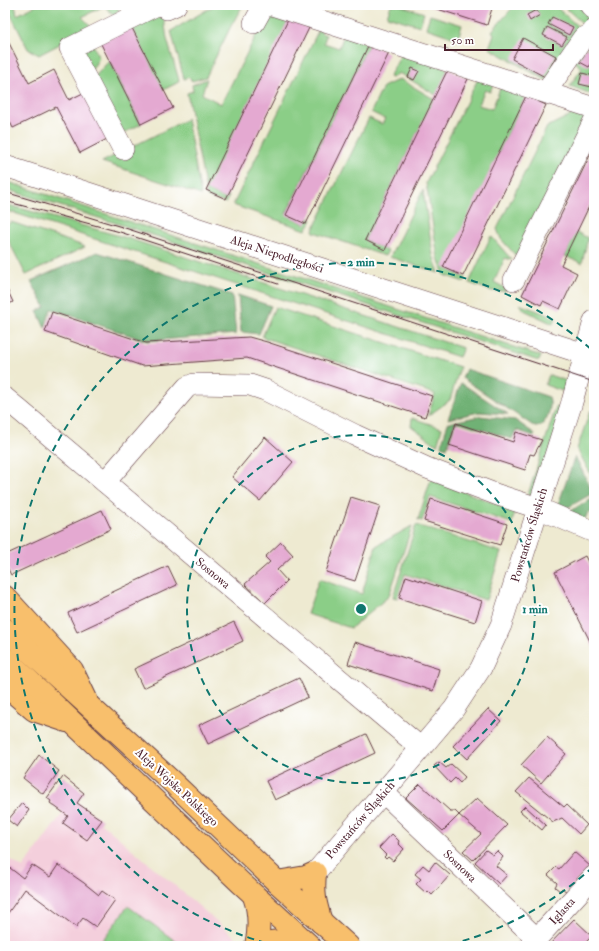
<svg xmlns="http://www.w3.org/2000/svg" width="599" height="951" font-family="'IM FELL Double Pica',serif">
  <rect width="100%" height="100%" fill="#fff"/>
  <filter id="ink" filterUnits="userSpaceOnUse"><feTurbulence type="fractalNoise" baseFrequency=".025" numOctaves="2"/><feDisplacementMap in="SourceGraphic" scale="8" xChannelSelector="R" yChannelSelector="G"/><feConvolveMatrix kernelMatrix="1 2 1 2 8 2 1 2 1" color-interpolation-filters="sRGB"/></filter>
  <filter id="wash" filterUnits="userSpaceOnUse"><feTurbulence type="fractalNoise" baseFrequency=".012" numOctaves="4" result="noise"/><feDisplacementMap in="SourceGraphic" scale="16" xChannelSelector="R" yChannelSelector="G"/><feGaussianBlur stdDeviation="0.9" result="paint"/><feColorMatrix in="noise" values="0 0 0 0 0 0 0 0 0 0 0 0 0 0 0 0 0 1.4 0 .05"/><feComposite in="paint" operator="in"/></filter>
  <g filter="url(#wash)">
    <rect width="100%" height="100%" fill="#eeead1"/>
    <polygon fill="#f4cfdc" points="73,799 240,941 236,946 5,946 5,856 23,868"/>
    <g fill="#8bce87" stroke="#6a7659">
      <polygon points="6,5 15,5 17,15 37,5 116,5 119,9 115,16 104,6 82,17 92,27 39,55 28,49"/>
      <polygon points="215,5 243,5 231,26 206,77 192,81 188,77 184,79 171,31"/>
      <polygon points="391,5 399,5 424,13 420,26 387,16"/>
      <polygon points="515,5 554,5 583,31 546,80 489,48 494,34 492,31"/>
      <polygon points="562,5 579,5 594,18 594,24 589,29"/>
      <polygon points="269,10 290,17 207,190 225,199 227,195 229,196 226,203 207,197 187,93 193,91 192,85 207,79 202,94 221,104"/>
      <polygon points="430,15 462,25 458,39 426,28"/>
      <polygon points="154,16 164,18 167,39 179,80 177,83 163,90 131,27"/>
      <polygon points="320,27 322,27 321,33 326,35 324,43 339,48 344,35 369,44 286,214 305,224 309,218 312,220 306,230 233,205"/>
      <polygon points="92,42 99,58 88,76 81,50"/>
      <polygon points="594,42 594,94 591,94 570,86 582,68 573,60"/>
      <polygon points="402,53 448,69 436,95 399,73 392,78 389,77"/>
      <polygon points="109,61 141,124 122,134 91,81"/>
      <polygon points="400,79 434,99 365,240 388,251 385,256 314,232 313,230 369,118 382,124 385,119 371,112 383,87"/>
      <polygon points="478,79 494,82 490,92 485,90 478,105 492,109 501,86 526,96 444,267 466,278 464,282 444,275 438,258 426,183"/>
      <polygon points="581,110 584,114 585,127 518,258 501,239 497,229 547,127"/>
      <polygon points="187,119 201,195 102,162"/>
      <polygon points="5,181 541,356 539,361 125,226 5,189"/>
      <polygon points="423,190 433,255 439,273 390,257"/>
      <polygon points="5,204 127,238 463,348 459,357 5,210"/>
      <polygon points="11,222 81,245 85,247 26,275 5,234 5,226"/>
      <polygon points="576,232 588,238 582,263 565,256"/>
      <polygon points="491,236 512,260 505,258 494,282 507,289 506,291 492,291 469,283"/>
      <polygon points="519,304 556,318 553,324 524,310"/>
      <polygon points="275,307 460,367 450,400 428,416 435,394 262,337"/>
      <polygon points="549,375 570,382 568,393 545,385"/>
      <polygon points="556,407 563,409 537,491 527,498"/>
      <polygon points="590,411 594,412 594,480 577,449"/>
      <polygon points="412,418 442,428 437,445 411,426"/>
      <polygon points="431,479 515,511 512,523 430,497 422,521 418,520"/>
      <polygon points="416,525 501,552 486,600 405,574 397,598 393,597"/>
      <polygon points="412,526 389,596 351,628 307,614 319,579 362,594 376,546"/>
      <polygon points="128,906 182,946 98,946"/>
    </g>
    <g fill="#70b174" stroke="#5d6850">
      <polygon points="97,252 232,295 236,334 147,341 51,309 45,328 37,311 45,307 31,281"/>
      <polygon points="238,295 271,306 259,334 241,332"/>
      <path d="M466,369L549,397C553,406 546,428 535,427L462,378Z"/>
      <polygon points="461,383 508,414 479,412 448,419"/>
      <polygon points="480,416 515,420 535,434 534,436 516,430 512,439 459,422 455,423 447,448 441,446 448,423"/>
      <polygon points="575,456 593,493 567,508 563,509 557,508"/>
      <polygon points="594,498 594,514 588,512 585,519 566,513"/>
    </g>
    <g id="blocks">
      <g fill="#e4a9d1">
        <polygon points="425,5 493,5 487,25"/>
        <polygon points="536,10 540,15 530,21 527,15"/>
        <polygon points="552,17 573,27 569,35 548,24"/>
        <polygon points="289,18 309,28 226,199 206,190"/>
        <polygon points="131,26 173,108 141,124 100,42"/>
        <polygon points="547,27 567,37 562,45 543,35"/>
        <polygon points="5,35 29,83 54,70 69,100 85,92 109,138 80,153 56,107 13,128 5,112"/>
        <polygon points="523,38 556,56 545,77 512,59"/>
        <polygon points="369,44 389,53 306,224 286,215"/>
        <polygon points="586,48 594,53 594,57 592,61 593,61 589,67 578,61"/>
        <polygon points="412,68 419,71 414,80 408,77"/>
        <polygon points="448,69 468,79 385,250 365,240"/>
        <polygon points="582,73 594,76 592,87 579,84"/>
        <polygon points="526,96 546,105 463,276 443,267"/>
        <polygon points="594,147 594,196 561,265 577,273 560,309 543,301 541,305 522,295"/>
        <polygon points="5,285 13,302 5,306"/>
        <polygon points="52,312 146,343 249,337 267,342 432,396 425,417 247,358 142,366 45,332"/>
        <polygon points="456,423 513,442 516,432 542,440 534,455 530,454 525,470 449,445"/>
        <polygon points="265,437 293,462 260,501 232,477"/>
        <polygon points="351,497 380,506 355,581 326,572"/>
        <polygon points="431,499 507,524 500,545 424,521"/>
        <polygon points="102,510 111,529 11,575 5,563 5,555"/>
        <polygon points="281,542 293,555 277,570 287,581 265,603 245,584 270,562 265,557"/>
        <polygon points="585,556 594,574 594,649 555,572"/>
        <polygon points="168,566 177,585 77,632 68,613"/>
        <polygon points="406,576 482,601 475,622 399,598"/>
        <polygon points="234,622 243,641 143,688 134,669"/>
        <polygon points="355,642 439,669 433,691 348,664"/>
        <polygon points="299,678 308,697 208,744 199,725"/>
        <polygon points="488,709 501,721 467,759 453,746"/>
        <polygon points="366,734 375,753 275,800 266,781"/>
        <polygon points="547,737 566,754 541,783 521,765"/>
        <polygon points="39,755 59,771 43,794 23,778"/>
        <polygon points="439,762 446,768 451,764 465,777 460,783 455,778 450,783 434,766"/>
        <polygon points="63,776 84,793 77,803 102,820 87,840 63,823 68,816 50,803 51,801 47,798"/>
        <polygon points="529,778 564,807 566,805 587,825 579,834 562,818 553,822 516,792"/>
        <polygon points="420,784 450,811 455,811 459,815 443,831 406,798"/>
        <polygon points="477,798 507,825 473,860 463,851 481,834 459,815"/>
        <polygon points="22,803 29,810 17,827 8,820"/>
        <polygon points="525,806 546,825 542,830 520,811"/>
        <polygon points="392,834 399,841 398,843 404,849 393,861 388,857 386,859 384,857 386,855 379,848"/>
        <polygon points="486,850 493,855 497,851 503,857 496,866 507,875 499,884 475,862"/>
        <polygon points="574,852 590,866 567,892 562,888 560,891 555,887 557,883 548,875 556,867 559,869"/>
        <polygon points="435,862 450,875 432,895 428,891 426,893 416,884 421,879 415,874 423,865 429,870"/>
        <polygon points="6,865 23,878 32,865 50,877 58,865 84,883 99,895 102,891 115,900 96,927 83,918 76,927 25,889 8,913 5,911 5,866"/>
        <polygon points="574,919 592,936 582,946 548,946"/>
      </g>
    </g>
  </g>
  <g filter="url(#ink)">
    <use href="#blocks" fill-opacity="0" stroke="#633d44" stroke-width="1"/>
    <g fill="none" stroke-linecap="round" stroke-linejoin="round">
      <defs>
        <g id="minor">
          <polyline points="164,5 167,9 176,5"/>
          <polyline points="272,5 594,108"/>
          <polyline points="590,5 594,9"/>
          <polyline points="254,23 264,5"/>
          <polyline points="552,83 583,38 590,35 594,30"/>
          <polyline points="123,149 70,48 157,5"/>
          <polyline points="5,166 594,357"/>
          <polyline points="514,280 594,121"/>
          <polyline points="5,398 421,748"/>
          <polyline points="105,482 187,387 194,384 250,385 265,390 355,435 427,468 498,495 538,508 594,532"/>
          <polyline points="384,793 537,939"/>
          <polyline points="315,873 454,709 481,668 501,625 572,402 594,321"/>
          <polyline points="530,946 594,876"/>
        </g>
        <g id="major">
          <polyline points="5,597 72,670 86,699"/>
          <polyline points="5,629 169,779 277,882 348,946"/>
          <polyline points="5,658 241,883 310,946"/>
          <polyline points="5,685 34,710 67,721"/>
          <path d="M277,882L306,877L315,873C313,895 315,902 321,922"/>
          <path d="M254,896C260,913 260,928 256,946"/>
          <path d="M259,946C272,938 291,942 306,943"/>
        </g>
      </defs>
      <use href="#minor" stroke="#633d44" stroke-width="22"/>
      <use href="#major" stroke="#633d44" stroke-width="24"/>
      <use href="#minor" stroke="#fff" stroke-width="21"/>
      <use href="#major" stroke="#f8bf6c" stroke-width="22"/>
      <g stroke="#4a1f2b" stroke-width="1">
        <polyline points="5,192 122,227 594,382"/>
        <polyline points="5,201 120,232 278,284"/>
      </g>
    </g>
  </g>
  <g fill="none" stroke="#0f766e" stroke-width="2" stroke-dasharray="7 5">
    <circle cx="361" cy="609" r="174"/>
    <path d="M593 867A347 347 0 0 1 445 946M277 946A347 347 0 1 1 593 351"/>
  </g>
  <g text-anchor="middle" stroke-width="4" stroke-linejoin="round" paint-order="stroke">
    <g font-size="12" fill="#4a1f2b" stroke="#fff">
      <text transform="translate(277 254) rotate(18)" y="4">Aleja Niepodległości</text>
      <text transform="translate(529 535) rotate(-73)" y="4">Powstańców Śląskich</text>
      <text transform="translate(213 573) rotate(40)" y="4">Sosnowa</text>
      <text transform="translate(177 787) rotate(43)" y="4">Aleja Wojska Polskiego</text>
      <text transform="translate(360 820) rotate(-49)" y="4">Powstańców Śląskich</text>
      <text transform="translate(460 866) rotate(44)" y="4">Sosnowa</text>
      <text transform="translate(562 911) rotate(-48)" y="4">Iglasta</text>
    </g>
  </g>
  <circle cx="361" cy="609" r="6" fill="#0f766e" stroke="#fff" stroke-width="2"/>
  <g font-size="12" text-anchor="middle" font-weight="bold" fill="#0f766e" stroke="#fff" stroke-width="4" stroke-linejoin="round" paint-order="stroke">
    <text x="361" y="266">2 min</text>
    <text x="535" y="613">1 min</text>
  </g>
  <rect width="599" height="951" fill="none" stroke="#fff" stroke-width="20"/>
  <path d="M445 44v6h108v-6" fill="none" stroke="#4a1f2b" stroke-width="2"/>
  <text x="451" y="44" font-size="12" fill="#4a1f2b" stroke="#ffffff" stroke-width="3" paint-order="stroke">50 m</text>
</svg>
